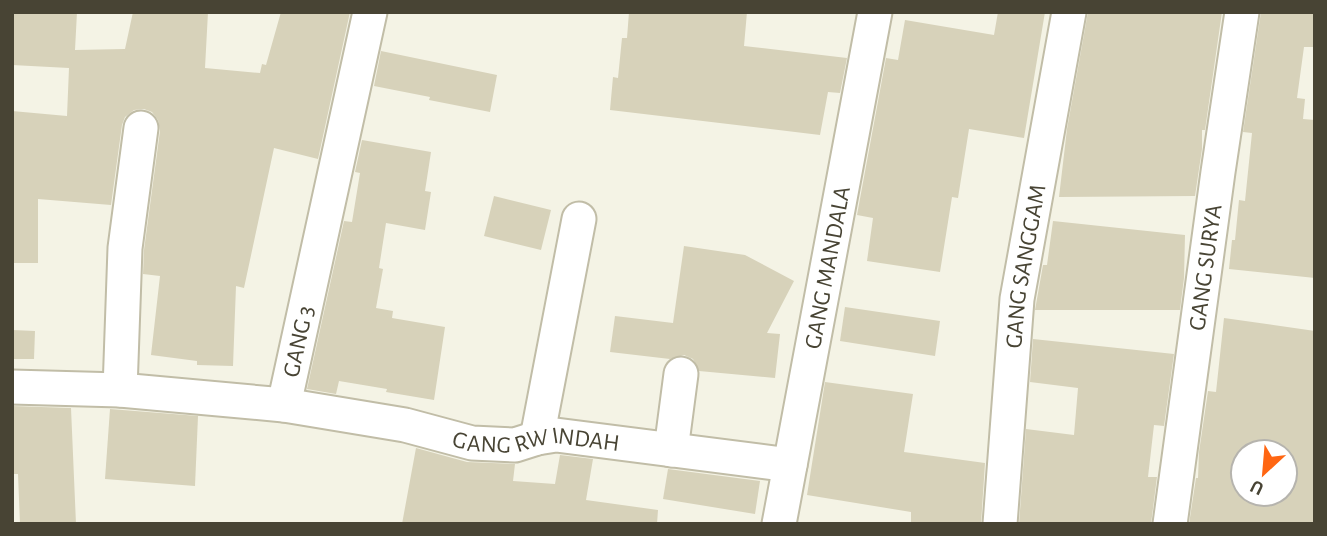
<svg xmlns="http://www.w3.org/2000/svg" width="1327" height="536" font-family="'Alegreya Sans',sans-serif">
  <rect width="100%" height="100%" fill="#f4f3e5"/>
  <g fill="#d7d2ba" fill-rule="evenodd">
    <polygon points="12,12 77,12 75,50 125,49 133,12 208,12 205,68 260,73 262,64 266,65 281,12 350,12 318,159 274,148 244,288 236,286 233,366 197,365 197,361 151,355 160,276 143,274 144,250 160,131 158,120 152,112 144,109 134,110 125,117 122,125 111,205 38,199 38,263 12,263 12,111 67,116 69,68 12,65"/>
    <polygon points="629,12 747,12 744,46 847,58 840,93 828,92 820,135 610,110 613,77 618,78 622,38 627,38"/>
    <polygon points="998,12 1045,12 1024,138 969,129 958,198 952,197 940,272 867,261 873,218 857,215 886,58 898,60 905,20 994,35"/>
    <polygon points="1088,12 1222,12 1205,130 1202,130 1202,149 1195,196 1059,197 1067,129"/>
    <polygon points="1261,12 1315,12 1315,47 1304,47 1297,98 1305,99 1303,119 1315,120 1315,278 1229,269 1232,240 1235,240 1239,200 1245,201 1252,133 1243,132"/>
    <polygon points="381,51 497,75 490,112 429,100 430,97 374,86"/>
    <polygon points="362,140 431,152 425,191 431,192 425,230 386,223 379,268 383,269 376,308 393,311 392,318 445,327 434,400 386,392 387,389 339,381 336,394 307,389 344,221 352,222 360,173 355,172"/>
    <polygon points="494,196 551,210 541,250 484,236"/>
    <polygon points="1053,221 1185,235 1184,278 1180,310 1035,310 1043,265 1047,265"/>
    <polygon points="684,246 745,255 794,281 767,333 780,334 775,378 699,371 693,359 684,355 670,359 610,352 615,316 673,323"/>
    <polygon points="845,307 940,321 935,356 840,341"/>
    <path d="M1224,318L1315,331V524H1189L1196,478H1198L1199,452L1208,391L1216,392ZM1243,452H1285V494H1243Z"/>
    <polygon points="12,330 35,331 34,359 12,359"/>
    <polygon points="1033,339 1174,354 1164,426 1154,425 1148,477 1157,477 1151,524 1019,524 1026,429 1074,435 1078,388 1030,382"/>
    <polygon points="825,382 913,394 904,452 985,463 981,524 911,524 911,512 807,495"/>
    <polygon points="12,406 71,408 76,524 20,524 18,474 12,474"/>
    <polygon points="110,409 198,416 195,486 105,479"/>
    <polygon points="416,448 467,462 515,464 513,481 555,484 560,455 593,459 586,500 658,510 657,524 402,524"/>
    <polygon points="668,469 760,481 755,514 663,499"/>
  </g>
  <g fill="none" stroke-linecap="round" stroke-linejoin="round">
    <defs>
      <g id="minor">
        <path id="s1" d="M12,387L120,390L284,405L370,12"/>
        <polyline points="120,390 125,248 141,128"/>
        <path id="s2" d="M284,405L405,425L472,443L515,445L537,438L556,435L790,465"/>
        <polyline points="537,438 579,219"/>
        <polyline points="671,450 681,374"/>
        <path id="s3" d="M779,524L875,12"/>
        <path id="s4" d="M1000,524L1017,299L1069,12"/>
        <path id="s5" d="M1170,524L1218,172L1242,12"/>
      </g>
    </defs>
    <use href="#minor" stroke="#c1bda7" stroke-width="37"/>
    <use href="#minor" stroke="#fff" stroke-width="33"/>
  </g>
  <g text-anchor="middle" stroke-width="5" stroke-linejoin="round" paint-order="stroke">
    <g font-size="24" fill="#484434" stroke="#fff">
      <text dy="8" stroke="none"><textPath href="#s4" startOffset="259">GANG SANGGAM</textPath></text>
      <text dy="8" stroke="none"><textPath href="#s3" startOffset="261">GANG MANDALA</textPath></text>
      <text dy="8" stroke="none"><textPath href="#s5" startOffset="259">GANG SURYA</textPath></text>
      <text dy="8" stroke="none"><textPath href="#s1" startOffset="338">GANG 3</textPath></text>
      <text dy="8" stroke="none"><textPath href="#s2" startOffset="257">GANG RW INDAH</textPath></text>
    </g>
  </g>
  <rect width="1327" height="536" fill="none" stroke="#484434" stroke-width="28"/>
  <g transform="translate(1264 473) rotate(206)"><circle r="33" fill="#ffffff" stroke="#b6b4ae" stroke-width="2"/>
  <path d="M0-5L12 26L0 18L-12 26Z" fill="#ff6612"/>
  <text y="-10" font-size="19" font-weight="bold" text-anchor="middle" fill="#484434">U</text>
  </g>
</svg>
